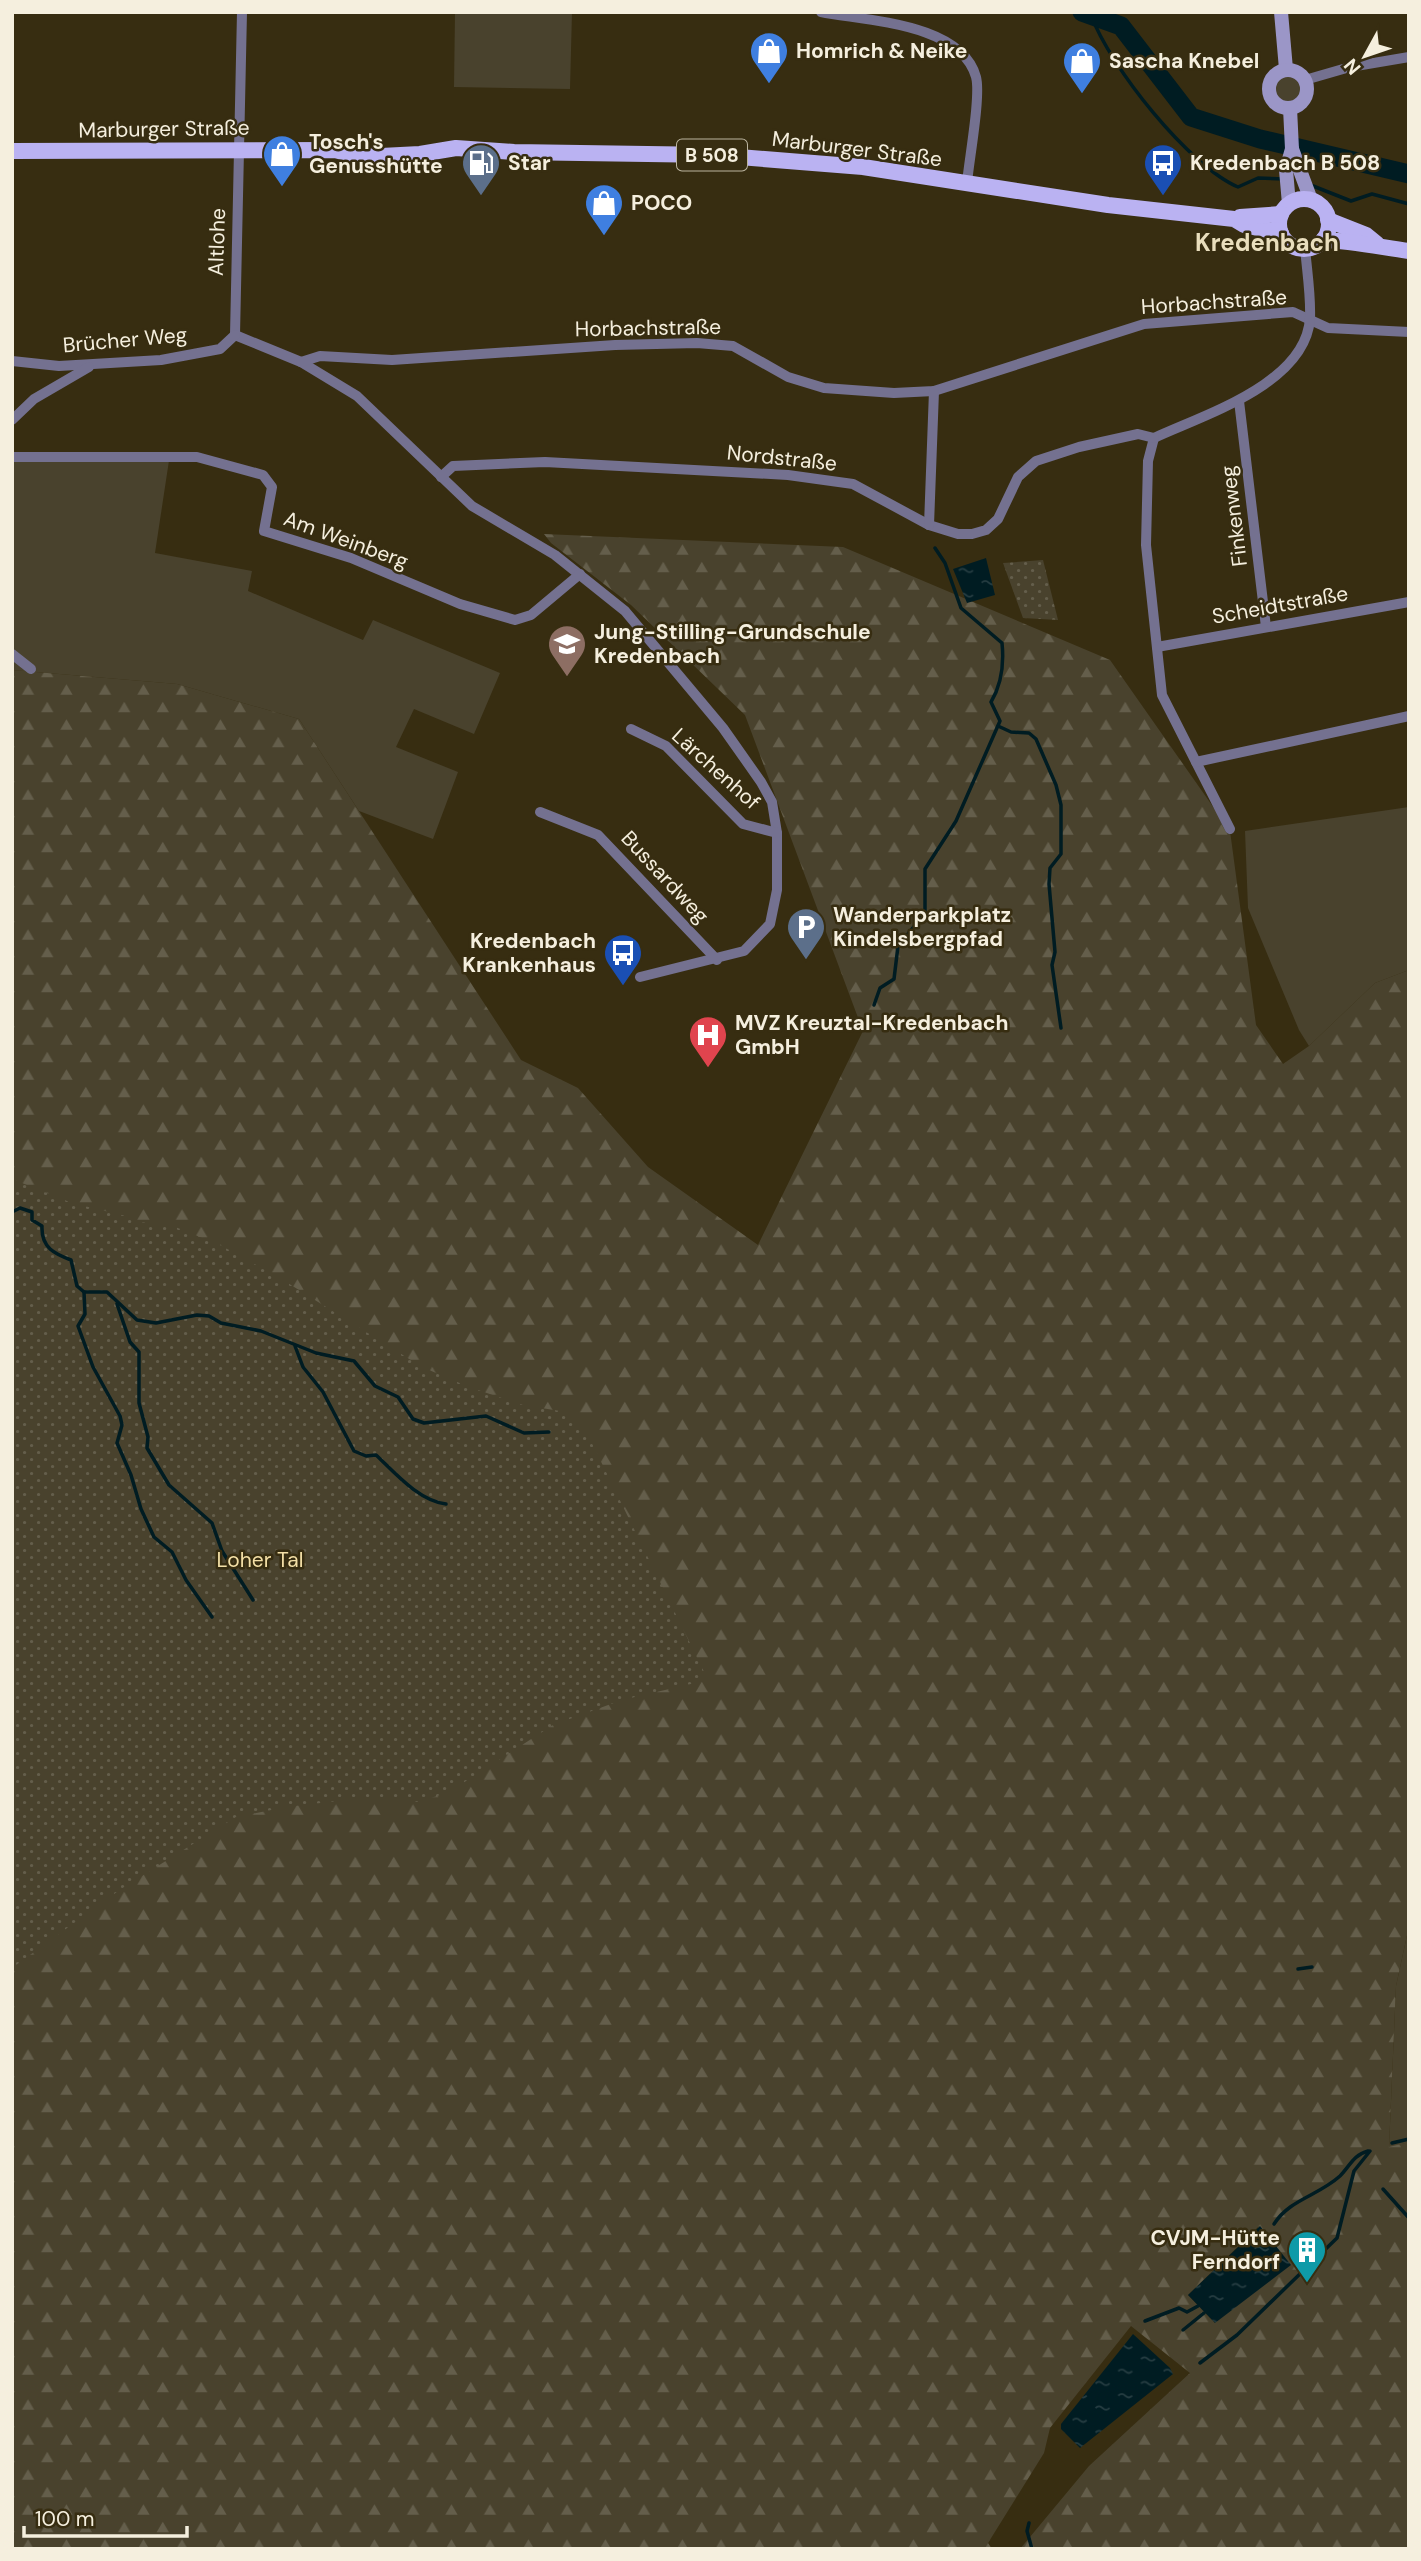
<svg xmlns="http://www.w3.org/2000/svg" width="1421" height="2561" font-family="'DM Sans',sans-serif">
  <defs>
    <pattern id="forest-firs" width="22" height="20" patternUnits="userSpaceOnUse" patternTransform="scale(1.75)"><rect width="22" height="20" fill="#49422d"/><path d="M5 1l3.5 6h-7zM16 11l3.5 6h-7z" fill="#645e4b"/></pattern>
    <pattern id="park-dots" width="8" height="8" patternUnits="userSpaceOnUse" patternTransform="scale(1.75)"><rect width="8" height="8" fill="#49422d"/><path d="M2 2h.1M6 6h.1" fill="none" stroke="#645e4b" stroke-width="1.8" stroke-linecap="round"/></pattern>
    <pattern id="water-ripples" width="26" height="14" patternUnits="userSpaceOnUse" patternTransform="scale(1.75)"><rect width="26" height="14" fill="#001c22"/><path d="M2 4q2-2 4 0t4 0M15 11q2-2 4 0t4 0" fill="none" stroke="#263d42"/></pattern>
  </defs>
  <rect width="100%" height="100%" fill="#372d11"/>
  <g fill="#49422d">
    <polygon points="455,12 572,12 570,89 454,87"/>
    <circle cx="1288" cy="89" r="19"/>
    <polygon points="170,454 155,553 252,571 248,591 363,640 373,620 500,673 474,734 414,709 396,747 458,772 433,839 359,811 299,719 177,684 12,670 12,457"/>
    <polygon points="1409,807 1409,970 1375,983 1309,1046 1299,1030 1248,908 1245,831"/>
    <polygon points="1409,1926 1409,2142 1389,2148 1396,1986"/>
  </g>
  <path fill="url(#forest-firs)" fill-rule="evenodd" d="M544,534L843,547L1110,660L1230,831L1256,1025L1283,1064L1309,1046L1375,983L1409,970V1926L1396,1986L1389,2147L1409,2142V2549H1020L1089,2466L1190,2373L1131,2326L1050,2428L1044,2453L988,2543L992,2549H12V670L177,684L299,719L521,1060L578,1088L648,1167L758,1245L863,1031L745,715L631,605L551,543ZM1259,2226L1215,2323L1188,2295Z"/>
  <g fill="url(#park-dots)">
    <polygon points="1043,560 1058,620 1023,618 1003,563"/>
    <polygon points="12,1179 72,1203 134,1218 136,1222 168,1224 222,1246 283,1280 422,1367 469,1387 523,1405 560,1411 585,1429 708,1680 622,1700 553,1725 449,1792 419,1802 364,1798 286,1807 236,1817 121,1889 12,1968"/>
  </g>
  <g fill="url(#water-ripples)">
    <polygon points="986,558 995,595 967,603 953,569"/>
    <polygon points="1260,2226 1291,2265 1215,2323 1188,2295"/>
    <polygon points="1133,2334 1170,2368 1173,2374 1080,2448 1061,2429 1061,2424"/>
  </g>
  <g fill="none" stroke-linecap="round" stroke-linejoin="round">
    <g stroke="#001c22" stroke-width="3.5">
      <path d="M1091,15C1110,67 1189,166 1238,187L1258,178L1284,179"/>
      <polyline points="1308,184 1351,201 1372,194 1409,204"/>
      <polyline points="998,726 1011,732 1029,733 1036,739 1056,785 1061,805 1061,854 1050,868 1049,884 1055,952 1052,965 1061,1028"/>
      <path d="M874,1005L880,988L894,979L898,946L925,913V869L956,821L1000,721L991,702C1002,684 1004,663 1002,643L961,608L945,563L935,548"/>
      <path d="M12,1212L20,1208L32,1212V1220L42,1226C41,1248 55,1254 71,1260L77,1286L84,1292H107L137,1320L156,1323L197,1315L209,1316L221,1323L261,1331L316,1353L354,1361L375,1386L398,1397L413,1419L424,1423L486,1416L524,1433L549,1432"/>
      <polyline points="84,1292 85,1314 78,1326 93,1367 120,1416 122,1425 117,1443 131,1475 141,1509 154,1537 172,1552 186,1580 212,1617"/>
      <polyline points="117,1304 130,1342 139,1352 139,1403 148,1437 147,1448 169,1485 212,1523 222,1551 253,1600"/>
      <path d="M295,1346L303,1367L323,1392L354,1451L366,1456L376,1455C395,1473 419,1501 446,1504"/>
      <polyline points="1298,1969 1312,1967"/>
      <polyline points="1392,2143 1409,2139"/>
      <polyline points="1383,2189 1409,2218"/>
      <path d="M1274,2224C1290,2199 1318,2196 1340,2176C1350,2166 1353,2155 1368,2151"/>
      <polyline points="1145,2321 1179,2308 1187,2312 1198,2306"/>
      <polyline points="1183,2330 1204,2313"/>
      <polyline points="1200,2363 1237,2335 1337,2238 1354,2171 1370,2151"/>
      <polyline points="1029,2523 1027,2531 1032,2549"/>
    </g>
    <polyline stroke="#001c22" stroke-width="19" points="1082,12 1121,26 1191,117 1260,139 1409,174"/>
    <g stroke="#747190" stroke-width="10">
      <path d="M821,12C866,21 961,23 976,77C981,96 969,160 967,183"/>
      <polyline points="1305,80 1350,67 1409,57"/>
      <polyline points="235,335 301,362 357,396 472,506 555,555 625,611 723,728 761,782 772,802 777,833 777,890 770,924 744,951 640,977"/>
      <polyline points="235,335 242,12"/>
      <polyline points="12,361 59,366 161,360 220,349 235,335"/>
      <polyline points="301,362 320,356 392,360 615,345 697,343 733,346 788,377 824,388 894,393 934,391 1144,324 1293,312 1328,328 1409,332"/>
      <polyline points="1239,401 1266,627"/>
      <polyline points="12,420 34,399 89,367"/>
      <polyline points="1154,438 1148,461 1146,545 1162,695 1230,829"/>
      <path d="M1154,438C1203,415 1306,384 1310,318C1311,296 1307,271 1305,248"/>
      <polyline points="12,457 197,457 263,475 272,487 264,531 351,558 460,604 515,620 531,615 580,574"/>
      <polyline points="441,477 453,466 545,462 788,475 853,484 929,525 958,534 972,534 986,530 998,519 1018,477 1036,461 1079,447 1138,434 1154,438"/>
      <polyline points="929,525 934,391"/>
      <polyline points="1157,647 1409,602"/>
      <polyline points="12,654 31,669"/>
      <polyline points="631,729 666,746 743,824 777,833"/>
      <polyline points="1196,762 1409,716"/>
      <polyline points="540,812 598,835 717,960"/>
    </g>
    <g stroke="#9b96c7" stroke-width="14">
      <polyline points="1281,12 1286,69"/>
      <circle cx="1288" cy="89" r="19"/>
      <polyline points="1292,149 1311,200"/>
      <polyline points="1289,204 1286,170 1292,149 1290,108"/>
    </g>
    <g stroke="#bab2f2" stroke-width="16">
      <polyline points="12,151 335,150 362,157 420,154 456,148 514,152 714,155 863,167 1108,205 1234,219 1244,225 1281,233"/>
      <circle cx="1304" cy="224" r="25"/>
      <polyline points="1240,217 1281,214"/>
      <polyline points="1328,220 1366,235 1377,244"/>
      <path d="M1323,240C1352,241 1380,247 1409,251"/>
    </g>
  </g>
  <defs>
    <symbol id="shop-pin" viewBox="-11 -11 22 30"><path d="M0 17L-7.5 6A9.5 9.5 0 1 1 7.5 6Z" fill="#3f7fe0" stroke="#372d11"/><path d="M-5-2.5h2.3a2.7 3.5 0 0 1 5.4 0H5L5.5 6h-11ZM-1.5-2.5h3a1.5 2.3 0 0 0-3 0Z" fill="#fff"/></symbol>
    <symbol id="fuel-pin" viewBox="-11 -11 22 30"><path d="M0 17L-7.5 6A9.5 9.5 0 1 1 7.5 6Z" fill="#5c6f8a" stroke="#372d11"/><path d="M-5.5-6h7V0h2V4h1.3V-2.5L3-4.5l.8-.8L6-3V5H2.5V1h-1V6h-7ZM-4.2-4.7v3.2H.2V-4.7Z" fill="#fff"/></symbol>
    <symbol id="bus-pin" viewBox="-11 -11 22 30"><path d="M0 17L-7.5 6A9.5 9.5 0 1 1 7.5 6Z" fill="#1a4fb4" stroke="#372d11"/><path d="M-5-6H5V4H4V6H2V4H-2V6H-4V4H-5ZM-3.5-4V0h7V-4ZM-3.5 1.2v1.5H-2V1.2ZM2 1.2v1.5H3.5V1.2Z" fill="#fff"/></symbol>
    <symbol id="school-pin" viewBox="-11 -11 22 30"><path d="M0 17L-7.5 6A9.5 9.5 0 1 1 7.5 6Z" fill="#8d6e63" stroke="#372d11"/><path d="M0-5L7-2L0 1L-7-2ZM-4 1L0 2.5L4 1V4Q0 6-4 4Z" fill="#fff"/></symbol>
    <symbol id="parking-pin" viewBox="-11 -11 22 30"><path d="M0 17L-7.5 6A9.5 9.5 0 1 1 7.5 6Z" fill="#5c6f8a" stroke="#372d11"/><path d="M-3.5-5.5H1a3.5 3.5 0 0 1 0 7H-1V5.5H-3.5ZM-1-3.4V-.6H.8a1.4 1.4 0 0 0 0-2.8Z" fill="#fff"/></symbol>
    <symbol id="hospital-pin" viewBox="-11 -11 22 30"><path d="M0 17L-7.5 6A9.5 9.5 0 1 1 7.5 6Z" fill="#e0444e" stroke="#372d11"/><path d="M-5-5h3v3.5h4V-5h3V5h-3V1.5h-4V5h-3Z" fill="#fff"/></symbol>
    <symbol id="building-pin" viewBox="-11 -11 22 30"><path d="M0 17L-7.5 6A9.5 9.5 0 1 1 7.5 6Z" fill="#0f9aa8" stroke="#372d11"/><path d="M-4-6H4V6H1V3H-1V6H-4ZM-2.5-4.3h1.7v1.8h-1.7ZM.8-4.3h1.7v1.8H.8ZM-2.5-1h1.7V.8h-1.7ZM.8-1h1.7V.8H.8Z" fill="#fff"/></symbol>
  </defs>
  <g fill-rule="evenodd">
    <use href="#shop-pin" x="747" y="29" width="44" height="60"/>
    <use href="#shop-pin" x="1060" y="39" width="44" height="60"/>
    <use href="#shop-pin" x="260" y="132" width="44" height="60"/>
    <use href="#fuel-pin" x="459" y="141" width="44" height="60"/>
    <use href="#bus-pin" x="1141" y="141" width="44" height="60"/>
    <use href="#shop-pin" x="582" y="181" width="44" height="60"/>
    <use href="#school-pin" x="545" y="622" width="44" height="60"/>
    <use href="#parking-pin" x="784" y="905" width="44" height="60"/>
    <use href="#bus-pin" x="601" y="931" width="44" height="60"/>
    <use href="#hospital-pin" x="686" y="1013" width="44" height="60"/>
    <use href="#building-pin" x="1285" y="2228" width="44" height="60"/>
  </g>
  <g text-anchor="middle" stroke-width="5" stroke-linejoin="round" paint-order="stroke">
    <rect fill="#372d11" stroke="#bcb5a0" stroke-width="2" x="677" y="139.5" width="70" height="31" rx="5"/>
    <g font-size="19" font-weight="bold" fill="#f5efde">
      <text x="712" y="162">B 508</text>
    </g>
    <g font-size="21" font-weight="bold" fill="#f5efde" stroke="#372d11" text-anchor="start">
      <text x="796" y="58">Homrich &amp; Neike</text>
      <text x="1109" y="68">Sascha Knebel</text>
      <text x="309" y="149">Tosch's<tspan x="309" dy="24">Genusshütte</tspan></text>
      <text x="508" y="170">Star</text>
      <text x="1190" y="170">Kredenbach B 508</text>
      <text x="631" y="210">POCO</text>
      <text x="594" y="639">Jung-Stilling-Grundschule<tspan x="594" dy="24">Kredenbach</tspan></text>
      <text x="833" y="922">Wanderparkplatz<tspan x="833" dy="24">Kindelsbergpfad</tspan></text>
      <text x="596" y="948" text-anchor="end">Kredenbach<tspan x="596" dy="24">Krankenhaus</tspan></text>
      <text x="735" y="1030">MVZ Kreuztal-Kredenbach<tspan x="735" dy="24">GmbH</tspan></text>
      <text x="1280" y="2245" text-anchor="end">CVJM-Hütte<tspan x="1280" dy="24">Ferndorf</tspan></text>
    </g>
    <g font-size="21" fill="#f5efde" stroke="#372d11">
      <text transform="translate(164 129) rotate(-1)" y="7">Marburger Straße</text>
      <text transform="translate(857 149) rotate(7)" y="7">Marburger Straße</text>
      <text transform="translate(217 242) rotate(-88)" y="7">Altlohe</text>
      <text transform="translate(1214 302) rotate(-4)" y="7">Horbachstraße</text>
      <text transform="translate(648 328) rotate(-1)" y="7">Horbachstraße</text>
      <text transform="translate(125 340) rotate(-5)" y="7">Brücher Weg</text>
      <text transform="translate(782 458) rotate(6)" y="7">Nordstraße</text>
      <text transform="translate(1234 516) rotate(-97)" y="7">Finkenweg</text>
      <text transform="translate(346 540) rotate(20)" y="7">Am Weinberg</text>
      <text transform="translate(1280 605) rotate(-10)" y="7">Scheidtstraße</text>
      <text transform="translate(716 769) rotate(42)" y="7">Lärchenhof</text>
      <text transform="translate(665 877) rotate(47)" y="7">Bussardweg</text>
    </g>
    <g font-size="21" fill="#f3dfa6" stroke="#372d11">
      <text x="260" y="1567">Loher Tal</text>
    </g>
    <g font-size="24" font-weight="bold" fill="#e9debd" stroke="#372d11">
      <text x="1267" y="251">Kredenbach</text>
    </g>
  </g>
  <rect width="1421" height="2561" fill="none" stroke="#f5efde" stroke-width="28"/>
  <g transform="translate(1365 56) rotate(230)" stroke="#372d11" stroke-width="5" paint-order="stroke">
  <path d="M0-5L12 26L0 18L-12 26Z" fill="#f5efde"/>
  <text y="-10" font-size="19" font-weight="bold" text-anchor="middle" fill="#f5efde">N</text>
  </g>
  <path d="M24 2526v10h163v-10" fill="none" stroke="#f5efde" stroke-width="3.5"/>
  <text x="35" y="2526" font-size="21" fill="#f5efde" stroke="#372d11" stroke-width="5" paint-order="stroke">100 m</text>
</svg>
